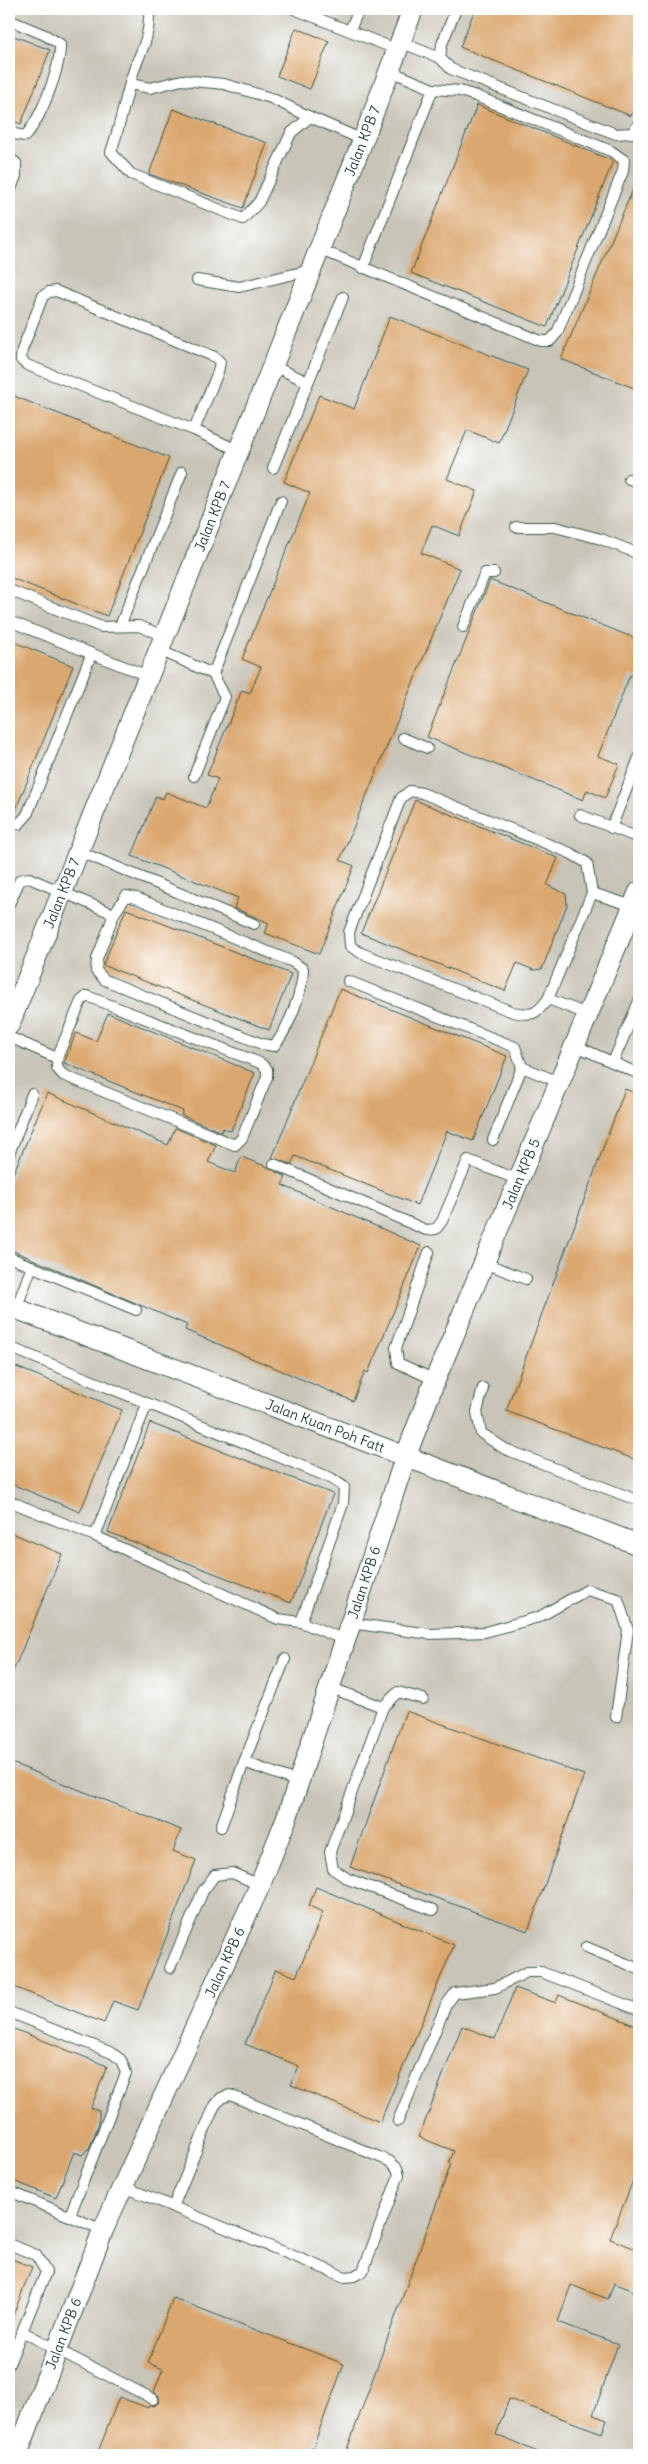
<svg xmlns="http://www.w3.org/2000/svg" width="648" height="2464" font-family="Delius,sans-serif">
  <rect width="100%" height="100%" fill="#fff"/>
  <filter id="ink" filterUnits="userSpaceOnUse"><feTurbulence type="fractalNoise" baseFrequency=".02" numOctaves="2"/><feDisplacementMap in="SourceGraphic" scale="10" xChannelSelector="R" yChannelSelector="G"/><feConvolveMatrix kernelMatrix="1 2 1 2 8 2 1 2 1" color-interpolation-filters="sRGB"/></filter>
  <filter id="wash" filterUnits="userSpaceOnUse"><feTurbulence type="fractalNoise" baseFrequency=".0096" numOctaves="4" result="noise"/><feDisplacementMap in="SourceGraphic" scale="20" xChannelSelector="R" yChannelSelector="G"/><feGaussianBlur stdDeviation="1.12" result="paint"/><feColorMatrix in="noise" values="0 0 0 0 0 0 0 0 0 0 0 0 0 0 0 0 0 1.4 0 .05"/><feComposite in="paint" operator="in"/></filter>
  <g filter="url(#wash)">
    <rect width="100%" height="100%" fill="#e9e1bc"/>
    <rect fill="#c8c4b8" x="9" y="9" width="630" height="2446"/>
    <g id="blocks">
      <g fill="#dba76f">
        <polygon points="475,9 639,9 639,94 631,116 460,47"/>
        <polygon points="296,28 329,41 310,89 277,76"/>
        <polygon points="9,34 50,50 21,124 9,119"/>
        <polygon points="477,105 613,161 547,327 411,273"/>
        <polygon points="173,109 267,143 243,208 149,174"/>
        <polygon points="639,175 639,390 561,359"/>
        <polygon points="390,316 528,370 499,443 467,430 447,479 477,491 459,536 432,525 421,553 460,569 340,860 354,866 319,954 265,933 269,923 234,908 238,898 132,856 156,796 163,799 166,792 206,808 218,779 207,775 242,690 250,693 261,667 242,659 310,493 284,482 319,395 354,409"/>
        <polygon points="9,394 169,458 107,616 9,577"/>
        <polygon points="490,580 639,640 639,679 630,675 598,756 619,764 605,798 587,790 583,800 427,737"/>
        <polygon points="9,640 73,666 13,817 9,816"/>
        <polygon points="415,800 558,858 547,885 566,894 567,905 542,969 534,970 517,963 505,991 361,933"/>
        <polygon points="126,909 291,974 269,1030 103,965"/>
        <polygon points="340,989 507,1056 473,1141 447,1131 417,1205 295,1156 291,1164 272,1158"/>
        <polygon points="108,1013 255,1073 231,1131 223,1128 221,1132 181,1115 183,1111 64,1063 76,1033 96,1041"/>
        <polygon points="625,1089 639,1094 639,1461 506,1411"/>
        <polygon points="47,1093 168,1145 175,1128 216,1145 208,1162 235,1173 241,1157 268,1167 286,1177 282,1185 421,1246 368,1373 365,1371 353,1401 185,1330 187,1325 9,1249 9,1184"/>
        <polygon points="9,1364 122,1410 80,1512 9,1483"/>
        <polygon points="150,1423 333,1494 291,1603 108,1532"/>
        <polygon points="9,1532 62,1554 9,1681"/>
        <polygon points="406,1711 584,1775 528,1931 350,1867"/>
        <polygon points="9,1762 181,1830 173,1851 196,1860 138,2010 113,2001 104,2023 9,1985"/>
        <polygon points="316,1887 454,1945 380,2122 291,2085 299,2066 245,2044 276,1969 296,1977 323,1912 309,1906"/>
        <polygon points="515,1988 556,2003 559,1995 639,2027 639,2165 610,2239 639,2250 639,2293 614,2283 608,2299 571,2285 558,2322 618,2344 593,2415 607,2420 602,2433 509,2399 496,2435 545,2455 345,2455 451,2164 449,2163 454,2151 419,2137 462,2026 495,2039"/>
        <polygon points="9,2027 107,2066 91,2108 99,2111 99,2123 89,2149 82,2155 74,2152 56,2198 9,2179"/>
        <polygon points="9,2258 32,2267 10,2323 9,2323"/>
        <polygon points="173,2298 344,2364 310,2455 97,2455 119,2397 148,2408 149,2405 154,2406 159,2402 159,2396 154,2392 163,2369 148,2363"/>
      </g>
    </g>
  </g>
  <g filter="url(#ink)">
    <use href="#blocks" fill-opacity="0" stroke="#3d5648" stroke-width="1"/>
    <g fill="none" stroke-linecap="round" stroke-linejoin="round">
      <defs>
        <g id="service">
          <polyline points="294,9 398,50"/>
          <path d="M149,17C149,40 140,52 133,73C125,99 120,126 111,152L131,174L243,219L259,202L291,133L310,117L363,140"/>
          <path d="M9,20L45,35L60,44C61,67 41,119 25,136L9,133"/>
          <polyline points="350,30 359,9"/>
          <polyline points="400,42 440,58 451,69 616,134 632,133 639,123"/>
          <polyline points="440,58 442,44 456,9"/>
          <polyline points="130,84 150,88 182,80 224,84 271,98 310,117"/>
          <polyline points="9,158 16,163 16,176 9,194"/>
          <polyline points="319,249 541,341 550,341 557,333 623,171 624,160 611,151 476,96 460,91 433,89 390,71"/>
          <polyline points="363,268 433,89"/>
          <polyline points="197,280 239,287 311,270"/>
          <polyline points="273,366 308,382"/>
          <polyline points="194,430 218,372 220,362 215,357 56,291 49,292 43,296 22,350 21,360 27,365 194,430 239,451"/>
          <polyline points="273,468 343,297"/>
          <polyline points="629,479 639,482"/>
          <polyline points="516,527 555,527 601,539 639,554"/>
          <polyline points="9,590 101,627 139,626 164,636"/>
          <polyline points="9,621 148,676"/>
          <polyline points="120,626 182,472"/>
          <polyline points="463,627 485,573 494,573"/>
          <polyline points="159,650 213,674 225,697 194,776"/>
          <polyline points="213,674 281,501"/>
          <polyline points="403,738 427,748"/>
          <polyline points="580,815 639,838"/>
          <polyline points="9,823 19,824 27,815 91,655"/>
          <polyline points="611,828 639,758"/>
          <polyline points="78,851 254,924"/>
          <polyline points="592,893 633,906"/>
          <path d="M9,904L20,880L29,878L114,914L126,896L136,898L293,962L303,969C303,991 288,1030 274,1046L262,1044L105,980L96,971L97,959L114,914"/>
          <polyline points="348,981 515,1047 522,1067"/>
          <path d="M548,999L592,893L587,863L570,853L422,793L410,791L401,798L349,932L350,946L361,953L513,1012C532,1016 536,1015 548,999L587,1014"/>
          <polyline points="9,1037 57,1058 81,1001 87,996 260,1063 267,1069 267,1077 242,1138 235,1145 63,1075 57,1068 57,1058"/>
          <polyline points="574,1045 639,1074"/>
          <polyline points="613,1062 639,1001"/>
          <polyline points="493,1140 522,1067 559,1082"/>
          <polyline points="9,1154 32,1094"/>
          <polyline points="274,1164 426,1230 436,1229 442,1221 468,1160 519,1180"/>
          <polyline points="429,1252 396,1348 398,1363 435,1380"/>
          <polyline points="9,1257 136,1310"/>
          <polyline points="485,1263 526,1279"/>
          <polyline points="16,1309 32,1266"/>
          <polyline points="9,1347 331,1478 344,1487 343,1504 301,1622"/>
          <polyline points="483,1388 477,1412 481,1433 505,1449 639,1501"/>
          <polyline points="9,1501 95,1536 278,1619 301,1622 345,1640"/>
          <polyline points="95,1536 147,1404"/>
          <polyline points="350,1623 430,1634 485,1632 539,1617 587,1590 618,1599 628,1630 616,1717"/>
          <polyline points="331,1688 383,1707 398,1692 423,1699"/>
          <polyline points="383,1707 330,1852 333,1869 348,1879 433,1910"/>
          <polyline points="244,1762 299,1782"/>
          <polyline points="221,1827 244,1762 285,1659"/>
          <polyline points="586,1947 639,1969"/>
          <polyline points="170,1968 203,1891 215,1875 232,1873 260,1885"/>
          <polyline points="9,2012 112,2053 121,2060 126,2073 70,2215"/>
          <polyline points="398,2121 446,2005 455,1993 495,1988 527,1972 541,1972 639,2010"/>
          <polyline points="122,2186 345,2277 354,2276 363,2271 399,2175 397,2168 389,2161 230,2095 221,2098 214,2107 173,2207"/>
          <polyline points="9,2191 103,2230"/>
          <polyline points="9,2244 36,2255 46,2272 9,2364"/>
          <polyline points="23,2332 153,2399"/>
        </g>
        <g id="minor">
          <path id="s1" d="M9,1025L363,140L413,9"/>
          <path id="s2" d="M9,1306L639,1545"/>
          <path id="s3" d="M17,2455L103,2230L260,1885L287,1817L405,1458L435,1380L639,892"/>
        </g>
      </defs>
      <use href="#service" stroke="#3d5648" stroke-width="12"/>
      <use href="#minor" stroke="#3d5648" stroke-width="22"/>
      <use href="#service" stroke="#fff" stroke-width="10"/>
      <use href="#minor" stroke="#fff" stroke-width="20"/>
    </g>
  </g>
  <g text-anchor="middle" stroke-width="4.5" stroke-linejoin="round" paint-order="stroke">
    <g font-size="14" fill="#1f3d34" stroke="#fff">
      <text dy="5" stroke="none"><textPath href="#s1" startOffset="952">Jalan KPB 7</textPath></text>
      <text dy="5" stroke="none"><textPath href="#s1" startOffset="548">Jalan KPB 7</textPath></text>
      <text dy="5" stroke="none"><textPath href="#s1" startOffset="142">Jalan KPB 7</textPath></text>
      <text dy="5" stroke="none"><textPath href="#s3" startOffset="1378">Jalan KPB 5</textPath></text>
      <text dy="5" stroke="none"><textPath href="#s2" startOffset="338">Jalan Kuan Poh Fatt</textPath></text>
      <text dy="5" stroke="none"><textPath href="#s3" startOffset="940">Jalan KPB 6</textPath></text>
      <text dy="5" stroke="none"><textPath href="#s3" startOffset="535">Jalan KPB 6</textPath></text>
      <text dy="5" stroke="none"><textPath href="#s3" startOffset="130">Jalan KPB 6</textPath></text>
    </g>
  </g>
  <rect width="648" height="2464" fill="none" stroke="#fff" stroke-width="30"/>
</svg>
